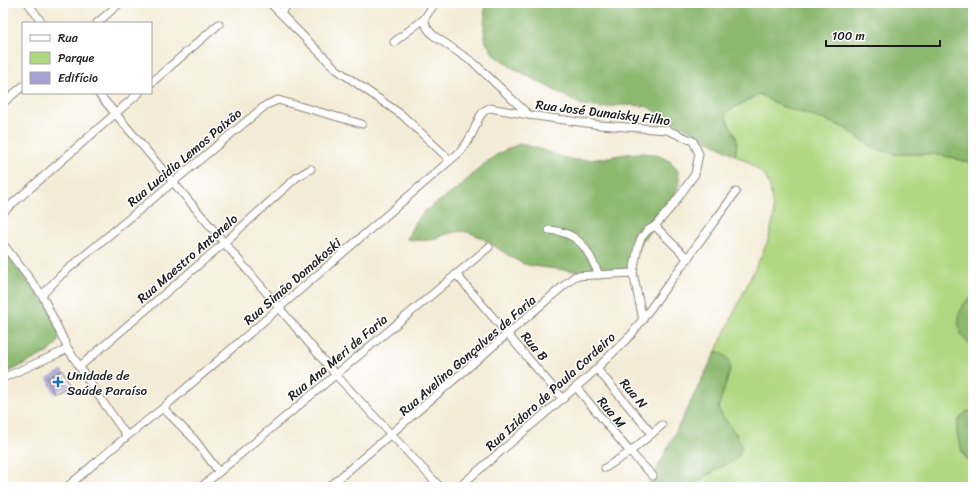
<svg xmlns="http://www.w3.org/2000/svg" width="976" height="490" font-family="Sriracha,sans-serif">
  <rect width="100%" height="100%" fill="#fff"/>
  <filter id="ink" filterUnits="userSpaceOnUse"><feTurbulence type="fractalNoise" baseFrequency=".025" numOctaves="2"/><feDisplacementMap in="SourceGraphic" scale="8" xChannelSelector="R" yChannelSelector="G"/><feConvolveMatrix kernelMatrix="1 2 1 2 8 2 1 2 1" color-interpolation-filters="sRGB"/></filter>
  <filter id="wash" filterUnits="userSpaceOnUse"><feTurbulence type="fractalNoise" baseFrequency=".012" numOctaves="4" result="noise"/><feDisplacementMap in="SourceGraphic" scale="16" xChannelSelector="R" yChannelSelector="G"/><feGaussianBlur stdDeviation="0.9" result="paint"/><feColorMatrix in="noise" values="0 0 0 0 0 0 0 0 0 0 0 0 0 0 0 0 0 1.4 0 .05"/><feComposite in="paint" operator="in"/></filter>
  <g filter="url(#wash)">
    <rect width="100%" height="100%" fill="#f4ebd6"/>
    <path fill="#b0d882" stroke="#667a4f" d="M759,94L781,106L825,120L843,127L874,148L894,154H933L951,157L973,164V297L962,336L973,348V409L965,413L959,420L962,453L973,468V487H690L718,468L733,461L738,436L725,422L718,408L730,370L723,355L716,351L768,241L774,216L770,187L765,176L750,163L735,155C741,132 730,133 725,113Z"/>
    <g fill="#8cb870" stroke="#546a46">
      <path d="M485,3H973V164L951,157L933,154H894L874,148L843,127L825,120L781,106L759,94L725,113C730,133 741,132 735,155L646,106L620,105L601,108L582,105L511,67L493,54L486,42L484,30Z"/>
      <path d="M519,144C541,147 557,158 577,160C605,162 638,145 664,158C703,176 655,223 641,243C635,252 632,268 621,271C605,276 542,268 524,264C505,256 488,238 468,232C453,229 442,237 429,240C422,241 414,240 407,239C419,206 436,207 460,186C483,166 489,156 519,144Z"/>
      <polygon points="3,250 47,306 59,328 58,342 50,351 3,375"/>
      <path d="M973,297V348C970,344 964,340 962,336C955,322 959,302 973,297Z"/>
      <path d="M716,351C721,353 727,356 729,361C733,370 721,397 718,408C725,421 736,432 742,446L739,456L733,461L718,468L690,487H648Z"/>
      <path d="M973,409V468C961,451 944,420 973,409Z"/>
    </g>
    <g id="blocks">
      <polygon fill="#a7a1d3" points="62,370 70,386 54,394 47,378"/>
    </g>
  </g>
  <g filter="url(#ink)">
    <use href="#blocks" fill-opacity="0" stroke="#888479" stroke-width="1"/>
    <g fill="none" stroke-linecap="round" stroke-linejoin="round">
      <defs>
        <g id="minor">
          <polyline points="28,3 42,23"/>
          <polyline points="270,3 336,69 402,115 450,160"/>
          <polyline points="281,13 289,3"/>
          <polyline points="424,19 427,28 433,35 474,63 529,115 600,125 667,130 693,141 699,154 695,174 673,205 655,226 648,230 641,238 638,246 633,273 643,320"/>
          <polyline points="97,23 120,3"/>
          <polyline points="394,42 424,19 435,3"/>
          <polyline points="151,83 219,24"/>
          <polyline points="98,93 335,374 440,487"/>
          <polyline points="3,103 23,86"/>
          <polyline points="3,212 139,93"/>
          <polyline points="655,226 688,259"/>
          <path d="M549,230C579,232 588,249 599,275"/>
          <polyline points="3,244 42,295 68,349 98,395 127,436"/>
          <polyline points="456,274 563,399"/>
          <polyline points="42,295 61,275 266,105 278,100 362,124"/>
          <polyline points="79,367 224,243 297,177 311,169"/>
          <polyline points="597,369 652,434"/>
          <polyline points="3,378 68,349"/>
          <polyline points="576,387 630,452 653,476"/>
          <polyline points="163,408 194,439 219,472"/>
          <polyline points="605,468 630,452 662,425"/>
          <path d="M67,487L127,436L163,408L461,151C465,146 469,140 472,134C477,125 479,111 490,108L529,115"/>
          <polyline points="201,487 489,247"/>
          <polyline points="329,487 575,276 633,273"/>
          <polyline points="459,487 589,376 631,335 736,192"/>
        </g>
      </defs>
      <use href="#minor" stroke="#888479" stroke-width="9"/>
      <use href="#minor" stroke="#fff" stroke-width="7"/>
    </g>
  </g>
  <path fill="#1f6fb2" stroke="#fff" stroke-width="1.5" d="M56 376h4v4h4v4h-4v4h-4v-4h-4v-4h4z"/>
  <g text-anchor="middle" stroke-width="3" stroke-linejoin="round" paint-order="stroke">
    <g font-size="13" fill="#1c1c1c" stroke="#fff">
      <text transform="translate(603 112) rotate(7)" y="5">Rua José Dunaisky Filho</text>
      <text transform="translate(184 157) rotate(-40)" y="5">Rua Lucidia Lemos Paixão</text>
      <text transform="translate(187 258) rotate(-41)" y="5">Rua Maestro Antonelo</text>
      <text transform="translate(292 281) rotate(-41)" y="5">Rua Simão Domakoski</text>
      <text transform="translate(535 346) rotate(50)" y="5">Rua B</text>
      <text transform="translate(467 355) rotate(-41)" y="5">Rua Avelino Gonçalves de Faria</text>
      <text transform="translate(337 357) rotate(-40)" y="5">Rua Ana Meri de Faria</text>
      <text transform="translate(550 391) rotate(-42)" y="5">Rua Izidoro de Paula Cordeiro</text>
      <text transform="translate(634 393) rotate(50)" y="5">Rua N</text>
      <text transform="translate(612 412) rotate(50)" y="5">Rua M</text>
    </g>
    <g font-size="13" fill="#1c1c1c" stroke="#fff" text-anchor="start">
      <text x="67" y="380">Unidade de<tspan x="67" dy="15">Saúde Paraíso</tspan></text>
    </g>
  </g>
  <rect width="976" height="490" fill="none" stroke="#fff" stroke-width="16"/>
  <rect x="22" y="22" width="130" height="72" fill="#ffffff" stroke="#a4a4a4"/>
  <rect x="30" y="35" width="20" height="6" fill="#ffffff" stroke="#a4a4a4"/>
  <text x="58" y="42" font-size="12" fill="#1c1c1c">Rua</text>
  <rect x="30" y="52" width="20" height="12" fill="#b0d882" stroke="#a4a4a4"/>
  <text x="58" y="62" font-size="12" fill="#1c1c1c">Parque</text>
  <rect x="30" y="72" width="20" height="12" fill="#a7a1d3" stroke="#a4a4a4"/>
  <text x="58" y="82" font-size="12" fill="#1c1c1c">Edifício</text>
  <path d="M826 40v6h114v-6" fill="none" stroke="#1c1c1c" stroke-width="2"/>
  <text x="832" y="40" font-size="12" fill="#1c1c1c" stroke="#ffffff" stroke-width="3" paint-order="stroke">100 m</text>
</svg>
